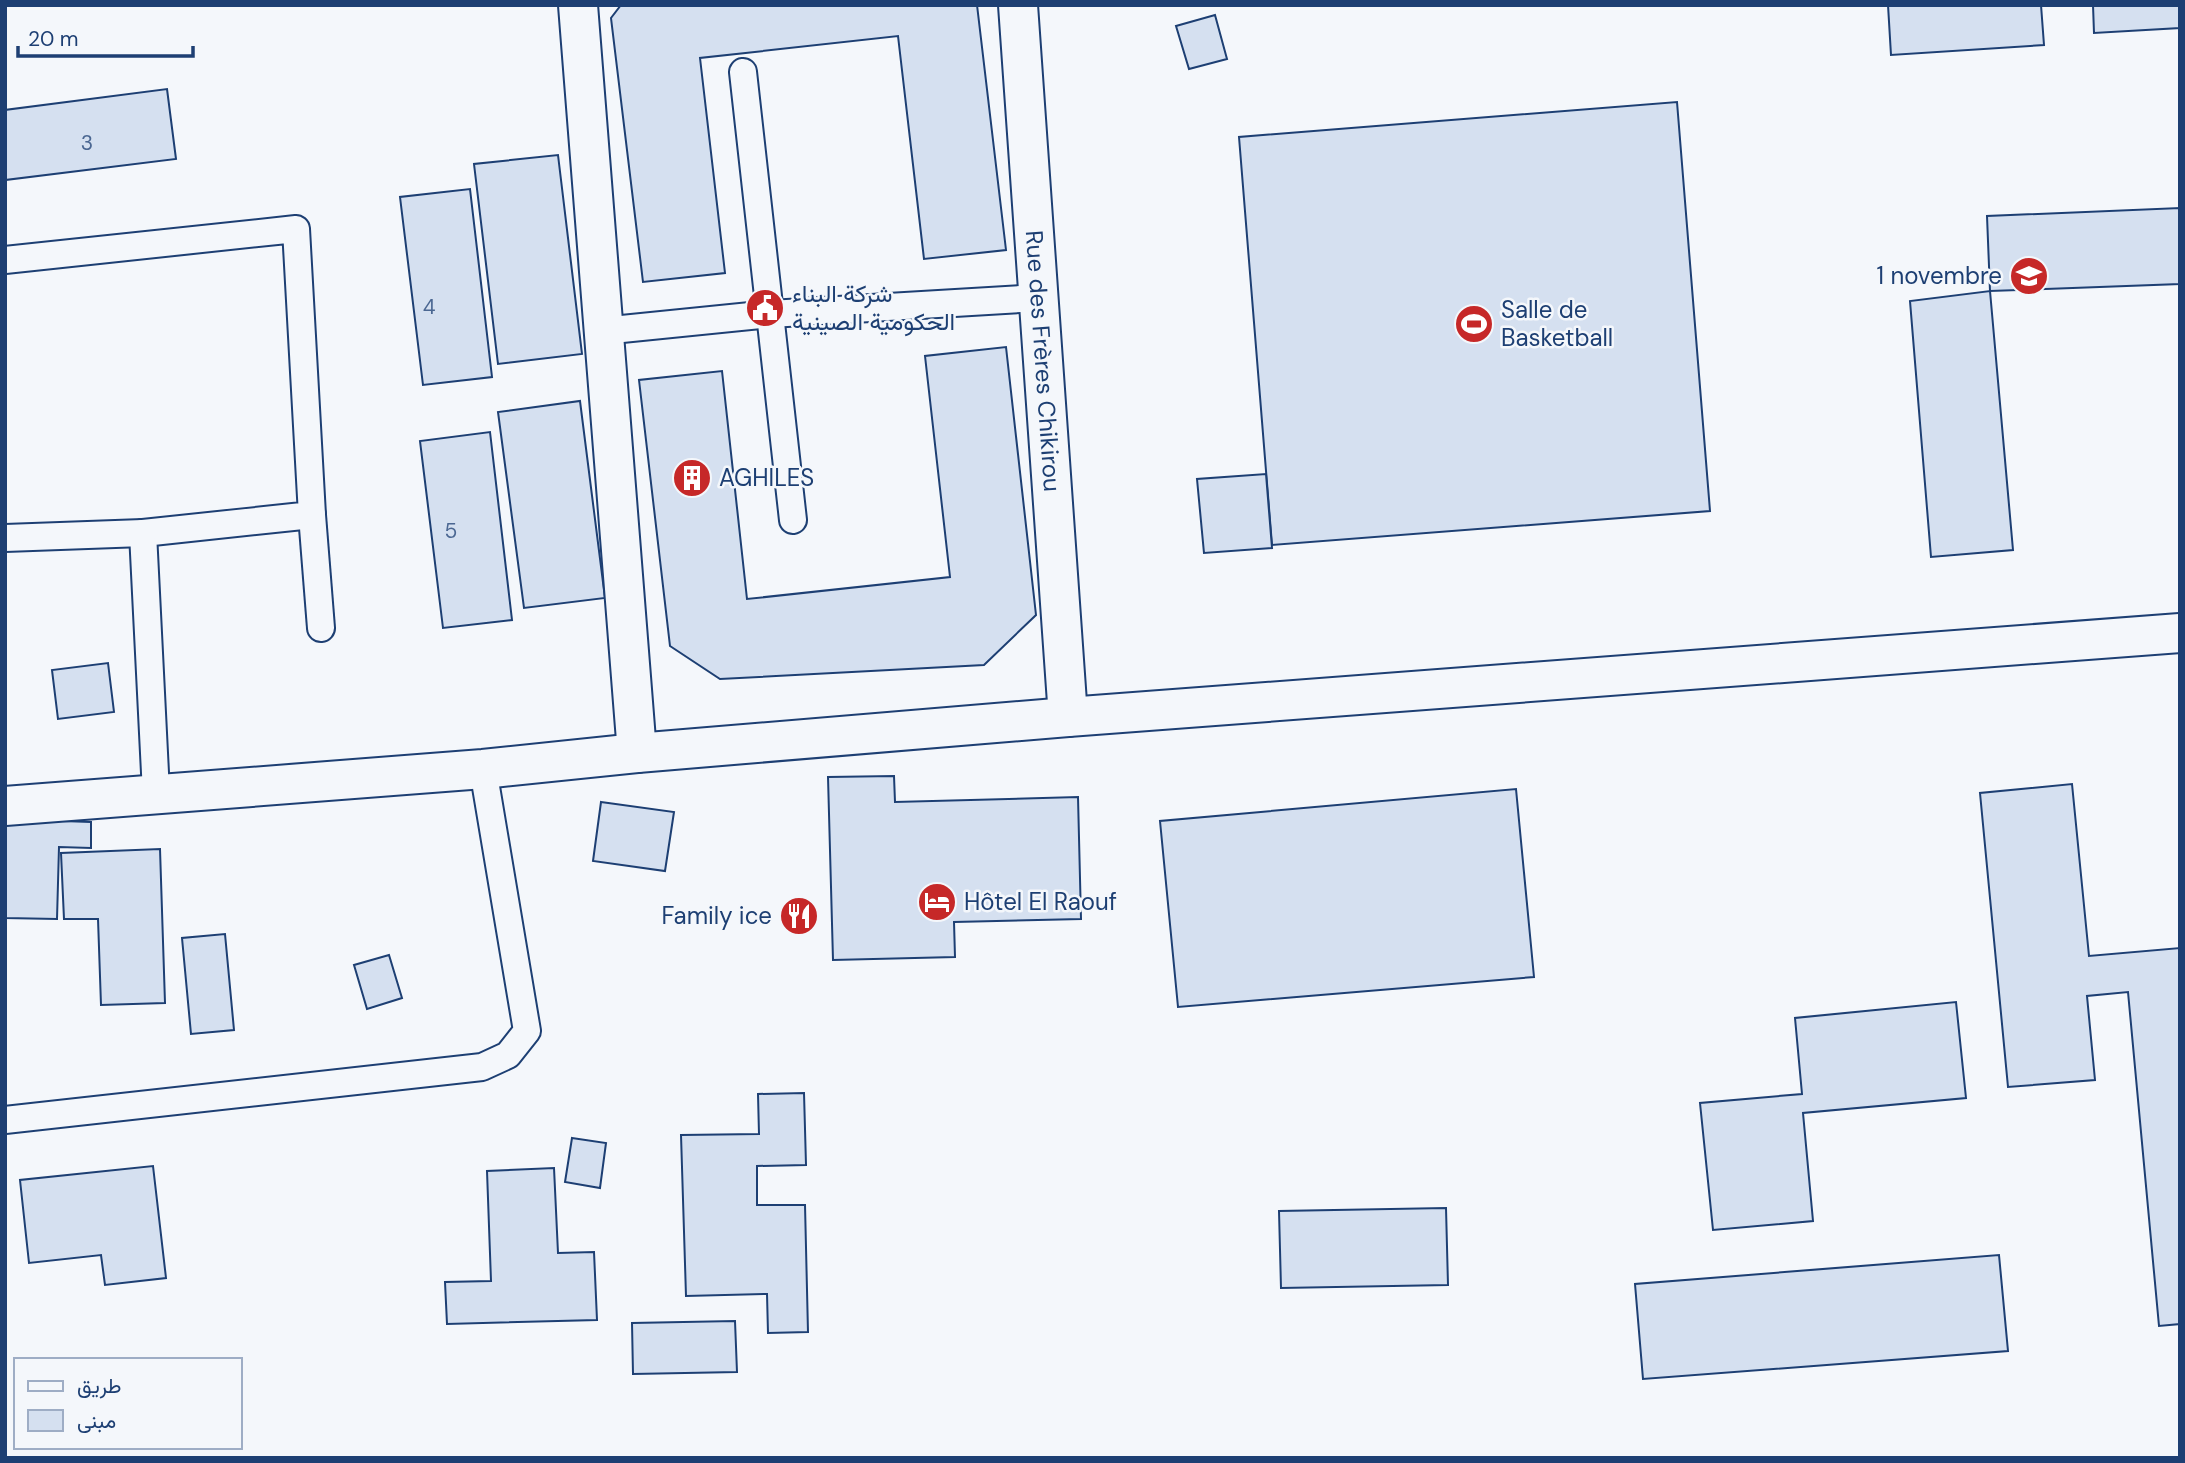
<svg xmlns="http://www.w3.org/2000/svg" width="2185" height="1463" font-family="'DM Sans',Vazirmatn,sans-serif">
  <rect width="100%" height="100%" fill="#f4f7fb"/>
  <g fill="#d5e0f0" stroke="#1d3f73" stroke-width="2">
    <polygon points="621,5 977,5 1006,250 924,259 898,36 700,58 725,273 643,282 611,18"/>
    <polygon points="1888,5 2041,5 2044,45 1891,55"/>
    <polygon points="2093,5 2180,5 2180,28 2094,33"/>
    <polygon points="1215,15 1227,59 1189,69 1176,26"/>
    <polygon points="167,89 176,159 5,180 5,110"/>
    <polygon points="1677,102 1710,511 1272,545 1239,137"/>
    <polygon points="558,155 582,354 498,364 474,164"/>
    <polygon points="470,189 492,377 423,385 400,197"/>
    <polygon points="2180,208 2180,284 1990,291 1987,216"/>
    <polygon points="1990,291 2013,550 1931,557 1910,301"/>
    <polygon points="1006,347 1036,615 984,665 720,679 670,646 639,380 722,371 747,599 950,577 925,356"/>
    <polygon points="580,401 605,598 524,608 498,412"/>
    <polygon points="490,432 512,620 443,628 420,441"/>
    <polygon points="1266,474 1272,548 1204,553 1197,479"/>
    <polygon points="108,663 114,712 58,719 52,670"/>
    <polygon points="894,776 895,802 1078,797 1081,919 954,922 955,957 833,960 828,777"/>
    <polygon points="2072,784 2089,956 2180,948 2180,1324 2159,1326 2128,992 2087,996 2095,1080 2008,1087 1980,793"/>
    <polygon points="1516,789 1534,977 1178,1007 1160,821"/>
    <polygon points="601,802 674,812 665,871 593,861"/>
    <polygon points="5,819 91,822 91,848 59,847 57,919 5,918"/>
    <polygon points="160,849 165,1003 101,1005 98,919 64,919 61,853"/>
    <polygon points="225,934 234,1030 191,1034 182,938"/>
    <polygon points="389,955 402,998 367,1009 354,965"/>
    <polygon points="1956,1002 1966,1098 1803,1113 1813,1221 1713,1230 1700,1103 1802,1094 1795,1018"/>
    <polygon points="804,1093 806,1165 757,1166 757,1205 805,1205 808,1332 768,1333 767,1294 686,1296 681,1135 759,1134 758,1094"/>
    <polygon points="572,1138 606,1143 600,1188 565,1182"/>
    <polygon points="153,1166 166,1278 105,1285 101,1255 29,1263 20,1180"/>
    <polygon points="554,1168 558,1253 594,1252 597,1320 447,1324 445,1282 491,1281 487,1171"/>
    <polygon points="1446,1208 1448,1285 1281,1288 1279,1211"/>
    <polygon points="1999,1255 2008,1351 1643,1379 1635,1284"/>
    <polygon points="735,1321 737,1372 633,1374 632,1323"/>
  </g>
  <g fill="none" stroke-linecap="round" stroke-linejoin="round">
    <defs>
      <g id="lane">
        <polyline points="743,72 793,520"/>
        <polyline points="5,260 296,229 312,515 143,533 156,793"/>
        <polyline points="602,331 770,314 1038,298"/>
        <polyline points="312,515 321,628"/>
        <polyline points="5,538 143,533"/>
        <polyline points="5,1120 482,1067 508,1055 527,1031 483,769"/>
      </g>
      <g id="street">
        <polyline points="578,5 637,753"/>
        <path id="s1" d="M1018,5L1068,717"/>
        <polyline points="5,806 483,769 637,753 1068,717 2180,633"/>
      </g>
    </defs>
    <use href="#lane" stroke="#1d3f73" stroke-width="30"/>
    <use href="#street" stroke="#1d3f73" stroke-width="42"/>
    <use href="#lane" stroke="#f4f7fb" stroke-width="26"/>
    <use href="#street" stroke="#f4f7fb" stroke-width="38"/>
  </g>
  <defs>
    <symbol id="school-disc" viewBox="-11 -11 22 22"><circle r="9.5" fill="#c62828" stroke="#f4f7fb"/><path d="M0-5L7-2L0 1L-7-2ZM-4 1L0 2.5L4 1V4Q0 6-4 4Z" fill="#fff"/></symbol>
    <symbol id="civic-disc" viewBox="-11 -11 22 22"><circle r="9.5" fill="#c62828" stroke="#f4f7fb"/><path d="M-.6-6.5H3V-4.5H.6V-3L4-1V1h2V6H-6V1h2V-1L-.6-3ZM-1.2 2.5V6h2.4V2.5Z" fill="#fff"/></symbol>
    <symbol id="stadium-disc" viewBox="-11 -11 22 22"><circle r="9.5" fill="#c62828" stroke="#f4f7fb"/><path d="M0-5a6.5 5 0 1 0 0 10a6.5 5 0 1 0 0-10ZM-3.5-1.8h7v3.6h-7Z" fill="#fff"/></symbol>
    <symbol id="building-disc" viewBox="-11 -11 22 22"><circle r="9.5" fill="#c62828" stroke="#f4f7fb"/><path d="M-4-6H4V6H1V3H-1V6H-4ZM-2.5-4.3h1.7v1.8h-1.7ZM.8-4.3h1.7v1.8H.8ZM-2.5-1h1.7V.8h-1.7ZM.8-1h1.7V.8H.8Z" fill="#fff"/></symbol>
    <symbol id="hotel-disc" viewBox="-11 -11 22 22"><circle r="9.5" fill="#c62828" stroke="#f4f7fb"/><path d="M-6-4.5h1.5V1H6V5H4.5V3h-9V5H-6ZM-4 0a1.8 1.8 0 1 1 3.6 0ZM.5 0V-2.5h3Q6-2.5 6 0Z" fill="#fff"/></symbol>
    <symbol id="restaurant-disc" viewBox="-11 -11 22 22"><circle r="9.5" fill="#c62828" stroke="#f4f7fb"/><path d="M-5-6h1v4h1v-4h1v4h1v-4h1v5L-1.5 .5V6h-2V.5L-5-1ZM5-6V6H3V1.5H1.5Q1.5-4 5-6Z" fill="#fff"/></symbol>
  </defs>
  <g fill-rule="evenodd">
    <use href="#school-disc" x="2007" y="254" width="44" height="44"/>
    <use href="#civic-disc" x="743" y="286" width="44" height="44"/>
    <use href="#stadium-disc" x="1452" y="302" width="44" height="44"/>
    <use href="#building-disc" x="670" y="456" width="44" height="44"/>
    <use href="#hotel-disc" x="915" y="880" width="44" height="44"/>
    <use href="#restaurant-disc" x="777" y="894" width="44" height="44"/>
  </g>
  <g text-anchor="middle" stroke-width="5" stroke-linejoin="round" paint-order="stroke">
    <g font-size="21" fill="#4b6792">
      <text x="87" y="150">3</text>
      <text x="429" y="314">4</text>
      <text x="451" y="538">5</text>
    </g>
    <g font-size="24" fill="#1d3f73" stroke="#f4f7fb" text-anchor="start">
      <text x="2002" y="284" text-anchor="end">1 novembre</text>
      <text x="792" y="302">شركة البناء<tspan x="792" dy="28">الحكومية الصينية</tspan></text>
      <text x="1501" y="318">Salle de<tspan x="1501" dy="28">Basketball</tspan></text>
      <text x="719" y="486">AGHILES</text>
      <text x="964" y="910">Hôtel El Raouf</text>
      <text x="772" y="924" text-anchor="end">Family ice</text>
    </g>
    <g font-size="24" fill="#1d3f73" stroke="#f4f7fb">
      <text dy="8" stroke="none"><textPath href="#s1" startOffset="357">Rue des Frères Chikirou</textPath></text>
    </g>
  </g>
  <rect width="2185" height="1463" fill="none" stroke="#1d3f73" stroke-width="14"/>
  <rect x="14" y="1358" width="228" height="91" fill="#f4f7fb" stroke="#9eadc5" stroke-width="2"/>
  <rect x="28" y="1381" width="35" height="10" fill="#f4f7fb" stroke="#9eadc5" stroke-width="2"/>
  <text x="77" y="1393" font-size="21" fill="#1d3f73">طريق</text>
  <rect x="28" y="1410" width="35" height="21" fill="#d5e0f0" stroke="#9eadc5" stroke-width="2"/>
  <text x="77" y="1428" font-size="21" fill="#1d3f73">مبنى</text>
  <path d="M18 46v10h175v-10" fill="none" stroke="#1d3f73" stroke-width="3.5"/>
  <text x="28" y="46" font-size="21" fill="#1d3f73" stroke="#f4f7fb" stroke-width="5" paint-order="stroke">20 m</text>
</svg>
